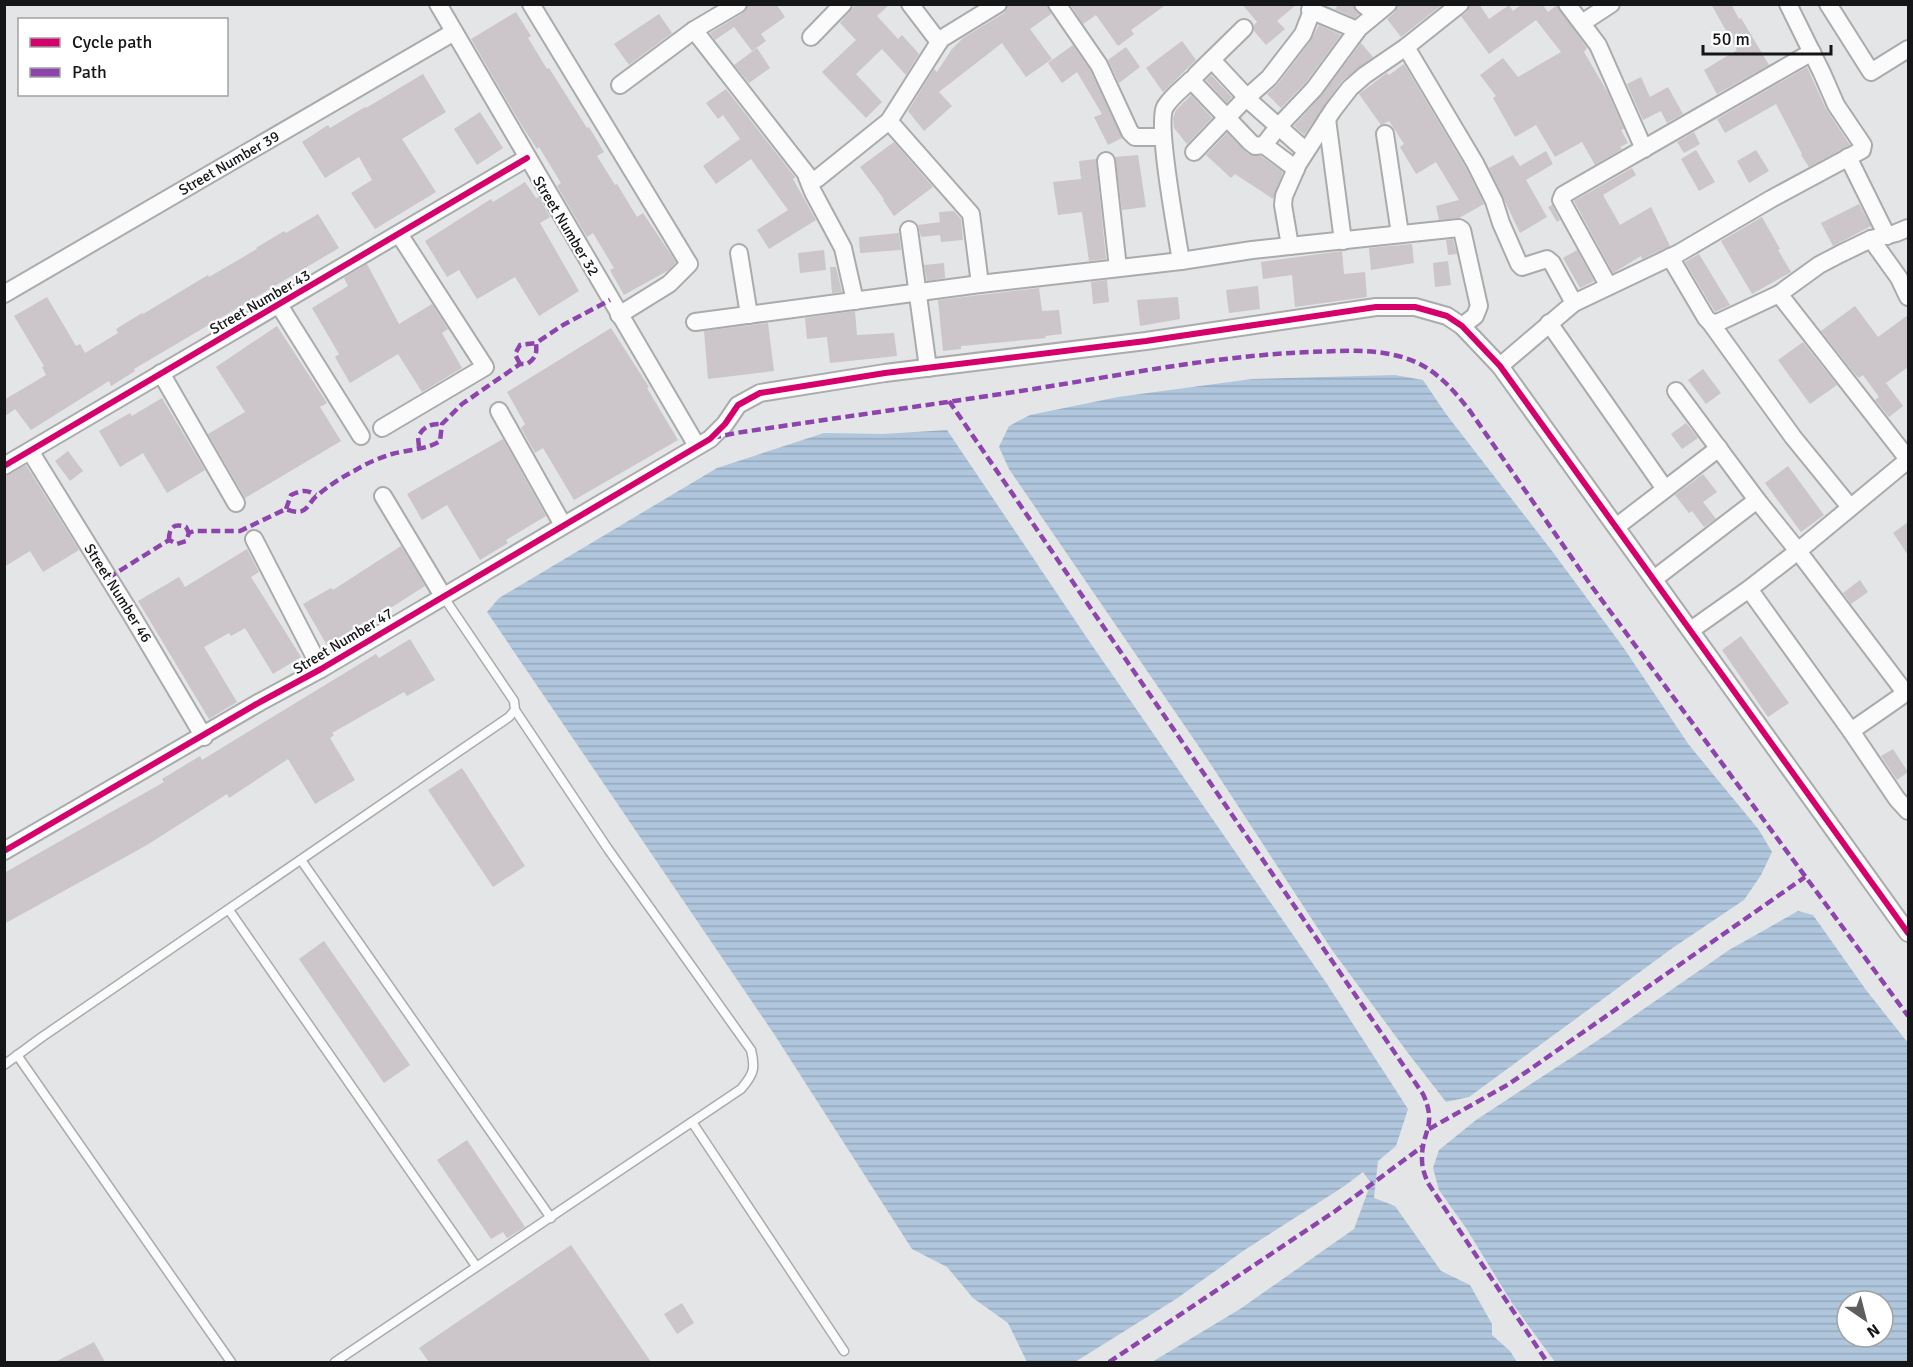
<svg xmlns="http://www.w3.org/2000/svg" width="1913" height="1367" font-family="Signika,sans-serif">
  <defs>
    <pattern id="water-rules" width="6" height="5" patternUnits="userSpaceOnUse" patternTransform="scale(1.5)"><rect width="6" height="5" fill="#b0c6dc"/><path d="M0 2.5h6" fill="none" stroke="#96a9bc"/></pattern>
  </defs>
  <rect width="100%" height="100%" fill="#e3e5e7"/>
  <g fill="url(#water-rules)" fill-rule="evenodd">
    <polygon points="1395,375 1423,380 1446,414 1552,551 1623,647 1689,745 1759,830 1772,852 1761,875 1744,900 1674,947 1469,1097 1446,1102 1408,1053 1332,950 1208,760 1009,469 999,447 1009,426 1030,415 1118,397 1252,379"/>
    <polygon points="947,430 1089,641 1327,984 1408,1109 1396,1146 1378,1161 1374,1198 1395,1206 1441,1271 1470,1285 1492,1324 1492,1335 1510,1351 1517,1362 1152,1362 1240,1309 1354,1229 1371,1183 1363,1172 1343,1187 1246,1249 1176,1299 1075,1362 1027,1362 1008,1323 973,1298 947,1267 912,1249 774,1034 487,612 499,598 717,468 824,433 883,434"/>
    <path d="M1798,911L1813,915L1866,990L1908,1043V1362H1555L1512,1303L1466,1228L1439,1190L1433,1168L1439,1150L1476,1120L1609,1033L1729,950ZM1847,1301H1883V1337H1847Z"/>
  </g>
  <g fill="#ccc5c9">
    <polygon points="748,4 776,4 785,17 761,34 766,41 752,51 734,27 715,40 710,33 743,13"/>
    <polygon points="856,4 890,4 877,16 898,39 902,35 919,54 906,75 882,49 856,74 882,102 866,118 822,72 856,40 840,23"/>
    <polygon points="1008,4 1047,4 1051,14 1030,29 1052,59 1026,77 1002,43 939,92 952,106 924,131 908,111 934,69 937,72 952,49 963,38 1004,13"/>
    <polygon points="1070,4 1167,4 1131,30 1134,34 1118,46 1096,15 1083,24"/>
    <polygon points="1242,4 1297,4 1277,21 1285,29 1266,45 1254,31 1254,25 1257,22"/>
    <polygon points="1339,4 1353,4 1359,14 1355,18 1335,9"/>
    <polygon points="1398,4 1443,4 1401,37 1387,19 1395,12"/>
    <polygon points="1470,4 1479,4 1489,19 1509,5 1513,11 1522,4 1542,4 1548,12 1557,5 1587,48 1584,52 1608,93 1624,129 1621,130 1628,143 1620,147 1622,149 1595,165 1582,142 1555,157 1536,125 1515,137 1493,98 1496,96 1480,75 1503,58 1518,77 1561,52 1536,20 1489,54 1461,16 1467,12"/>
    <polygon points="1711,4 1731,4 1739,19 1741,18 1769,65 1717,94 1704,70 1737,50"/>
    <polygon points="516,12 531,36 528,38 547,69 549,68 587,128 589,127 604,152 597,156 615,185 617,184 637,217 643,213 676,262 669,270 624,295 610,270 614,268 593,233 587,237 557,186 561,183 539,147 537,149 519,121 471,39"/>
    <polygon points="659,14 672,33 629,65 614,44"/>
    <polygon points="1319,25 1341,35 1306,82 1281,108 1267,94 1277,85 1311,40"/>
    <polygon points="1182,41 1196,60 1163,92 1146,68"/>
    <polygon points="1361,43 1373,57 1342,81 1304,135 1294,126 1322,95"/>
    <polygon points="1073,45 1090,70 1122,138 1108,145 1094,117 1102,114 1077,72 1062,83 1048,63"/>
    <polygon points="1126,47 1140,67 1119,83 1108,60"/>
    <polygon points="757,48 770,68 749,83 734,65"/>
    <polygon points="1404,64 1466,168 1484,204 1459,218 1439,220 1436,206 1459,200 1436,162 1416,174 1400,147 1404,144 1389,121 1381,125 1359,94 1387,73 1389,75"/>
    <polygon points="1807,67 1826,109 1850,145 1809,167 1801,155 1802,154 1776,104 1725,133 1717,119"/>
    <polygon points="423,74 446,112 402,139 436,192 375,229 351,193 372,180 359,157 325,178 302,142 328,125 330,128 365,107 366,108"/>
    <polygon points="1211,75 1232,97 1227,103 1206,80"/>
    <polygon points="1641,77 1650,97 1668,87 1683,114 1667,123 1661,111 1643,120 1627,84"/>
    <polygon points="726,89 795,177 793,179 816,220 769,249 757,230 788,210 751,159 716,184 703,166 740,139 723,115 718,119 706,103"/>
    <polygon points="1191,95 1212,118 1187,144 1174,128 1173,118 1176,110"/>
    <polygon points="480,112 503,148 477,165 454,129"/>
    <polygon points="1694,132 1700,144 1684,153 1677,142"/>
    <polygon points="1227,133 1248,154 1261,156 1283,172 1273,199 1235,174 1231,178 1206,155"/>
    <polygon points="894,142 933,187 894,216 883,200 884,199 860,167"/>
    <polygon points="1696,150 1715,182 1699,191 1681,159"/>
    <polygon points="1756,150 1769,171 1749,183 1737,161"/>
    <polygon points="1546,151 1553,164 1526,180 1547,217 1520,233 1489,168 1513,155 1520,166"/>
    <polygon points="1138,155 1146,207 1122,210 1115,157"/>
    <polygon points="1096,159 1106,259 1089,261 1082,212 1058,215 1053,182 1081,179 1079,161"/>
    <polygon points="1632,168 1636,175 1603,195 1620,225 1651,207 1670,246 1642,259 1641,256 1613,273 1574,201"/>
    <polygon points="525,182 536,198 539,197 550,217 540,223 579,291 539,316 515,277 477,299 459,270 447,277 425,241 491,199 493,202"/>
    <polygon points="1859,204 1871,226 1833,246 1821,223"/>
    <polygon points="1552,205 1560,220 1557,222 1548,207"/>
    <polygon points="954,211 961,219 963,240 941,242 940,235 921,237 918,225 940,222 939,212"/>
    <polygon points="318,214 339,248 134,369 135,371 111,386 109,381 31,430 15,409 4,417 4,400 46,375 42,367 44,366 14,316 47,297 76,346 80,344 85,353 118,333 116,329 142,313 143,314 208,275 209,277 257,249 256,248 284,231 286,233"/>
    <polygon points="1762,217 1780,249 1778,250 1791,272 1752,294 1721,241"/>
    <polygon points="899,233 901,250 860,253 859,237"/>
    <polygon points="1453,239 1457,254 1448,255 1446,240"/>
    <polygon points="1412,244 1414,263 1371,270 1369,248"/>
    <polygon points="824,250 826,270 800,273 798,253"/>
    <polygon points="1577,250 1594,281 1580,288 1563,258"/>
    <polygon points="1342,251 1344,274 1365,272 1367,297 1295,307 1292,275 1263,279 1261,262"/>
    <polygon points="1699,254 1730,305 1715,312 1685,262"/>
    <polygon points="1448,261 1451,285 1435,287 1433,263"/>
    <polygon points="944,263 945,278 927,281 924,265"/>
    <polygon points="367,264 399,324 432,304 448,329 442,333 462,368 422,392 398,354 350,383 335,357 339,354 312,308 348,286 344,278"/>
    <polygon points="830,267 836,267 842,292 832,293"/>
    <polygon points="1107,280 1109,302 1093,304 1091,282"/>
    <polygon points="1258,286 1260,309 1229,313 1226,290"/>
    <polygon points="1039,288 1042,311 1059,310 1062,334 1045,336 1046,338 961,346 961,349 943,351 938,300"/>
    <polygon points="1178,297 1180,319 1140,326 1137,300"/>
    <polygon points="1855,306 1878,337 1908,315 1908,367 1886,383 1903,406 1889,417 1875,400 1879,397 1863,375 1859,378 1854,373 1821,331"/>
    <polygon points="855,311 857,335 894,333 897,356 830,363 827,337 807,339 805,318"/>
    <polygon points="768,323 774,371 708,379 704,331"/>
    <polygon points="277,326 327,403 320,407 341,441 245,498 208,434 245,412 216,367"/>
    <polygon points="611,328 649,387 647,388 678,440 574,500 543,448 535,453 521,428 525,424 507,392"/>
    <polygon points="1803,342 1837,385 1810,404 1778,360"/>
    <polygon points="1703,369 1721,393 1706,404 1688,380"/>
    <polygon points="162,398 205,470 167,493 143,453 120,467 99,431 130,413 132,416"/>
    <polygon points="1686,423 1698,438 1682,449 1671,434"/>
    <polygon points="503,439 546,516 506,540 508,543 480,560 447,505 422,520 407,494"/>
    <polygon points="68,451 83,471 70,481 55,461"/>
    <polygon points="26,465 79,550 43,572 30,551 4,567 4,477"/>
    <polygon points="1788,466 1824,515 1801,532 1765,483"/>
    <polygon points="1703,474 1717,492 1703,502 1716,519 1704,527 1692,511 1689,513 1675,495"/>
    <polygon points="1908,522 1908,555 1893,533"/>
    <polygon points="401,546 425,586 367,623 366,621 327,645 303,604 331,588 333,590"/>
    <polygon points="247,549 259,572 251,577 301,657 273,674 245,628 231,636 229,633 204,647 237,702 209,719 138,601 179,577 185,587"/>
    <polygon points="1860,580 1868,592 1851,604 1843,593"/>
    <polygon points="1741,636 1789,703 1768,717 1722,650"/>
    <polygon points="410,639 435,680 407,696 404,692 332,733 334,735 330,738 355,780 315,804 288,759 229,798 227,794 147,845 4,924 4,873 164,782 162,779 200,756 202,760 376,654 379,658"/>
    <polygon points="1893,749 1908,772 1897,780 1881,756"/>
    <polygon points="462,768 525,866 493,887 428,790"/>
    <polygon points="324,941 410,1065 384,1083 299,959"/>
    <polygon points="467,1140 525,1227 507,1238 503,1232 491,1239 437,1160"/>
    <polygon points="571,1245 651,1362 429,1362 419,1348"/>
    <polygon points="682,1303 694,1323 677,1334 664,1314"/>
    <polygon points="94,1342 105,1362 55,1362"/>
  </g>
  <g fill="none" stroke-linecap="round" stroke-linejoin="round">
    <defs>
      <g id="lane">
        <polyline points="301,860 551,1218"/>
        <polyline points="229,910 476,1266"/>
        <polyline points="17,1055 231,1362"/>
        <polyline points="4,1065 42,1037 509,717 515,710 514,701 443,596"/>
        <polyline points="692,1122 844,1351"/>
        <path d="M335,1362L741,1089C753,1075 756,1069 751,1050L608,849L515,710"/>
      </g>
      <g id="street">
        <polyline points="438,4 697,446"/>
        <polyline points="531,4 689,264 669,284 619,315"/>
        <polyline points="910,4 939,42"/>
        <polyline points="1057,4 1099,65 1130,132 1135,137 1163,137"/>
        <polyline points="1363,4 1375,14"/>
        <polyline points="1567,4 1598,45 1644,149"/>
        <polyline points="1828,4 1871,72 1908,49"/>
        <polyline points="1310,10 1357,30"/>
        <polyline points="1582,23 1611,4"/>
        <polyline points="694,30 811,180 814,180 818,178 889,121"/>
        <polyline points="811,37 843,4"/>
        <polyline points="1406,47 1475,163 1494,201 1501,223 1519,264 1522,267 1547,259 1552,263 1574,303"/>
        <polyline points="1212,60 1253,104 1306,151"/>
        <polyline points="1196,75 1244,28"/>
        <polyline points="620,85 694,30 738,4"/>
        <polyline points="1327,119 1343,241"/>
        <polyline points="1385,134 1400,234"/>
        <polyline points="1264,145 1278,127 1314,89 1359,28 1388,4"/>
        <polyline points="1194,152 1243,101 1269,78 1303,34 1312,11"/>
        <polyline points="1848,157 1887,236"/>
        <polyline points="1106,161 1118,268"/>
        <polyline points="807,177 813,192 843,248 855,301"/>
        <polyline points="909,230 928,368"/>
        <polyline points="1871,239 1899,278 1908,297"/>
        <polyline points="1290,246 1283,205 1284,196 1298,164 1333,110 1350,88 1365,75 1406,47 1460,4"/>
        <polyline points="739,253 749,315"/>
        <polyline points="1670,257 1706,318 1710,322 1717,323 1779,294 1819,265 1840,254 1871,239 1896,233 1908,228"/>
        <path d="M1181,261C1177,236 1156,124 1165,107C1171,97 1183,88 1191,80L1250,142L1255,146L1264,145L1296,169"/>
        <polyline points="980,284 971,214 889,121 941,39 998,4"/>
        <polyline points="1608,285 1561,200 1563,195 1812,52"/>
        <polyline points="4,294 454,32"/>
        <polyline points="1779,294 1908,459"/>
        <polyline points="279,305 361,436"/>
        <polyline points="695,322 980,284 1181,261 1252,250 1459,228 1462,230 1479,306 1475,316 1462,326"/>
        <polyline points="1710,322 1793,437 1850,507"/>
        <polyline points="1549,323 1665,489"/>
        <polyline points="1500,366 1574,303 1679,253 1771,199 1862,150 1863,145 1836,105 1822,73 1788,4"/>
        <polyline points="161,373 236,503"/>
        <polyline points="1676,391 1757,500 1798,551 1908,460"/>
        <polyline points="499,411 563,525"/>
        <polyline points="382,428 485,367 399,234"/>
        <polyline points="30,451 131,614 204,737"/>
        <polyline points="4,466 527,158"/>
        <polyline points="383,496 443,596"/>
        <polyline points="1616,527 1719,448"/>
        <polyline points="254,539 321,669"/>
        <polyline points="1654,579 1757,500"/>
        <polyline points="1749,589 1851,731 1897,799 1908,811"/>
        <polyline points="1691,630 1749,589 1798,551 1904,691 1900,697 1851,731"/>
        <polyline points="4,851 260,702 321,669 710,439 725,424 738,405 760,393 885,373 1146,341 1376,307 1415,307 1447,316 1462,326 1500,366 1908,933"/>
      </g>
    </defs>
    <use href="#lane" stroke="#aaabad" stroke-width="11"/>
    <use href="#street" stroke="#aaabad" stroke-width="20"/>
    <use href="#lane" stroke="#fbfbfb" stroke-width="8"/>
    <use href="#street" stroke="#fbfbfb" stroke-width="16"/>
    <g stroke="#8e44ad" stroke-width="4.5" stroke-dasharray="9 4.5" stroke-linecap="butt">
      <polyline points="520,364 515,354 520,345 536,343"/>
      <path d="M949,401L1423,1094C1438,1127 1421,1131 1422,1160C1422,1168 1425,1176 1428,1183L1547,1362"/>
      <path d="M712,438L736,433C829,419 922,406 1014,392C1113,377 1210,356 1310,352C1342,351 1374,348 1405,358C1434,367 1452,388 1470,411L1590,584L1908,1016"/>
      <path d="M419,447L418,437C424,426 430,424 442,424"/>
      <path d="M286,509L291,495C302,490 306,489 316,495"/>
      <path d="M169,540C169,527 174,523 186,527L189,533"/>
      <path d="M108,578L169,540L177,544L186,541L189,533L194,531H240L286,509C309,518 306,503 319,494C330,485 342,477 354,471C365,464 379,458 392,454C407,450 429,449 440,441L442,424L462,404L520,364H527C536,358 537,354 536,343L563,325L610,300"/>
      <polyline points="1429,1129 1509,1084 1805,877"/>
      <polyline points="1109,1362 1334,1212 1423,1146"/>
    </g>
    <defs>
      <g id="cycleway">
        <polyline points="4,466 527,158"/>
        <polyline points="4,851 260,702 321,669 710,439 725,424 738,405 760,393 885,373 1146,341 1376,307 1415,307 1447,316 1462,326 1500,366 1908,933"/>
      </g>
    </defs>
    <use href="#cycleway" stroke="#fff" stroke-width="10"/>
    <use href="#cycleway" stroke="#d6006c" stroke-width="6"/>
  </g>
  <g text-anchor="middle" stroke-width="4.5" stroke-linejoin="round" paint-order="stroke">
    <g font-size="15" fill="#151617" stroke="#fff">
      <text transform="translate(229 163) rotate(-30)" y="5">Street Number 39</text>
      <text transform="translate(566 226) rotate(59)" y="5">Street Number 32</text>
      <text transform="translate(260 302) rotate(-30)" y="5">Street Number 43</text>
      <text transform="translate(118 593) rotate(58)" y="5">Street Number 46</text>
      <text transform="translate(343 641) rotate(-31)" y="5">Street Number 47</text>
    </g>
  </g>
  <rect width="1913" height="1367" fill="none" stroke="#151617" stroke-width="12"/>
  <rect x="18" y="18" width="210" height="78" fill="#ffffff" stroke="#a1a2a2" stroke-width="1.5"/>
  <rect x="30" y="38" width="30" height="9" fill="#d6006c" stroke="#a1a2a2" stroke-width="1.5"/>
  <text x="72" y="48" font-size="18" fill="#151617">Cycle path</text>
  <rect x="30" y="68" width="30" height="9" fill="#8e44ad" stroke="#a1a2a2" stroke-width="1.5"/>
  <text x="72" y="78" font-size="18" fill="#151617">Path</text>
  <g transform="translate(1865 1319) rotate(145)"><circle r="28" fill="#ffffff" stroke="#a1a2a2" stroke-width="1.5"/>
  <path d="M0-4.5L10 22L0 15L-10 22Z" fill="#5d5e60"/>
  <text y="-9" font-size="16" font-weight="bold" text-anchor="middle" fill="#151617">N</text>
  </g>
  <path d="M1703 45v9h128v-9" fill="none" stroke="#151617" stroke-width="3"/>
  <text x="1712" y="45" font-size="18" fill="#151617" stroke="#ffffff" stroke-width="4.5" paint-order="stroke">50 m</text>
</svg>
